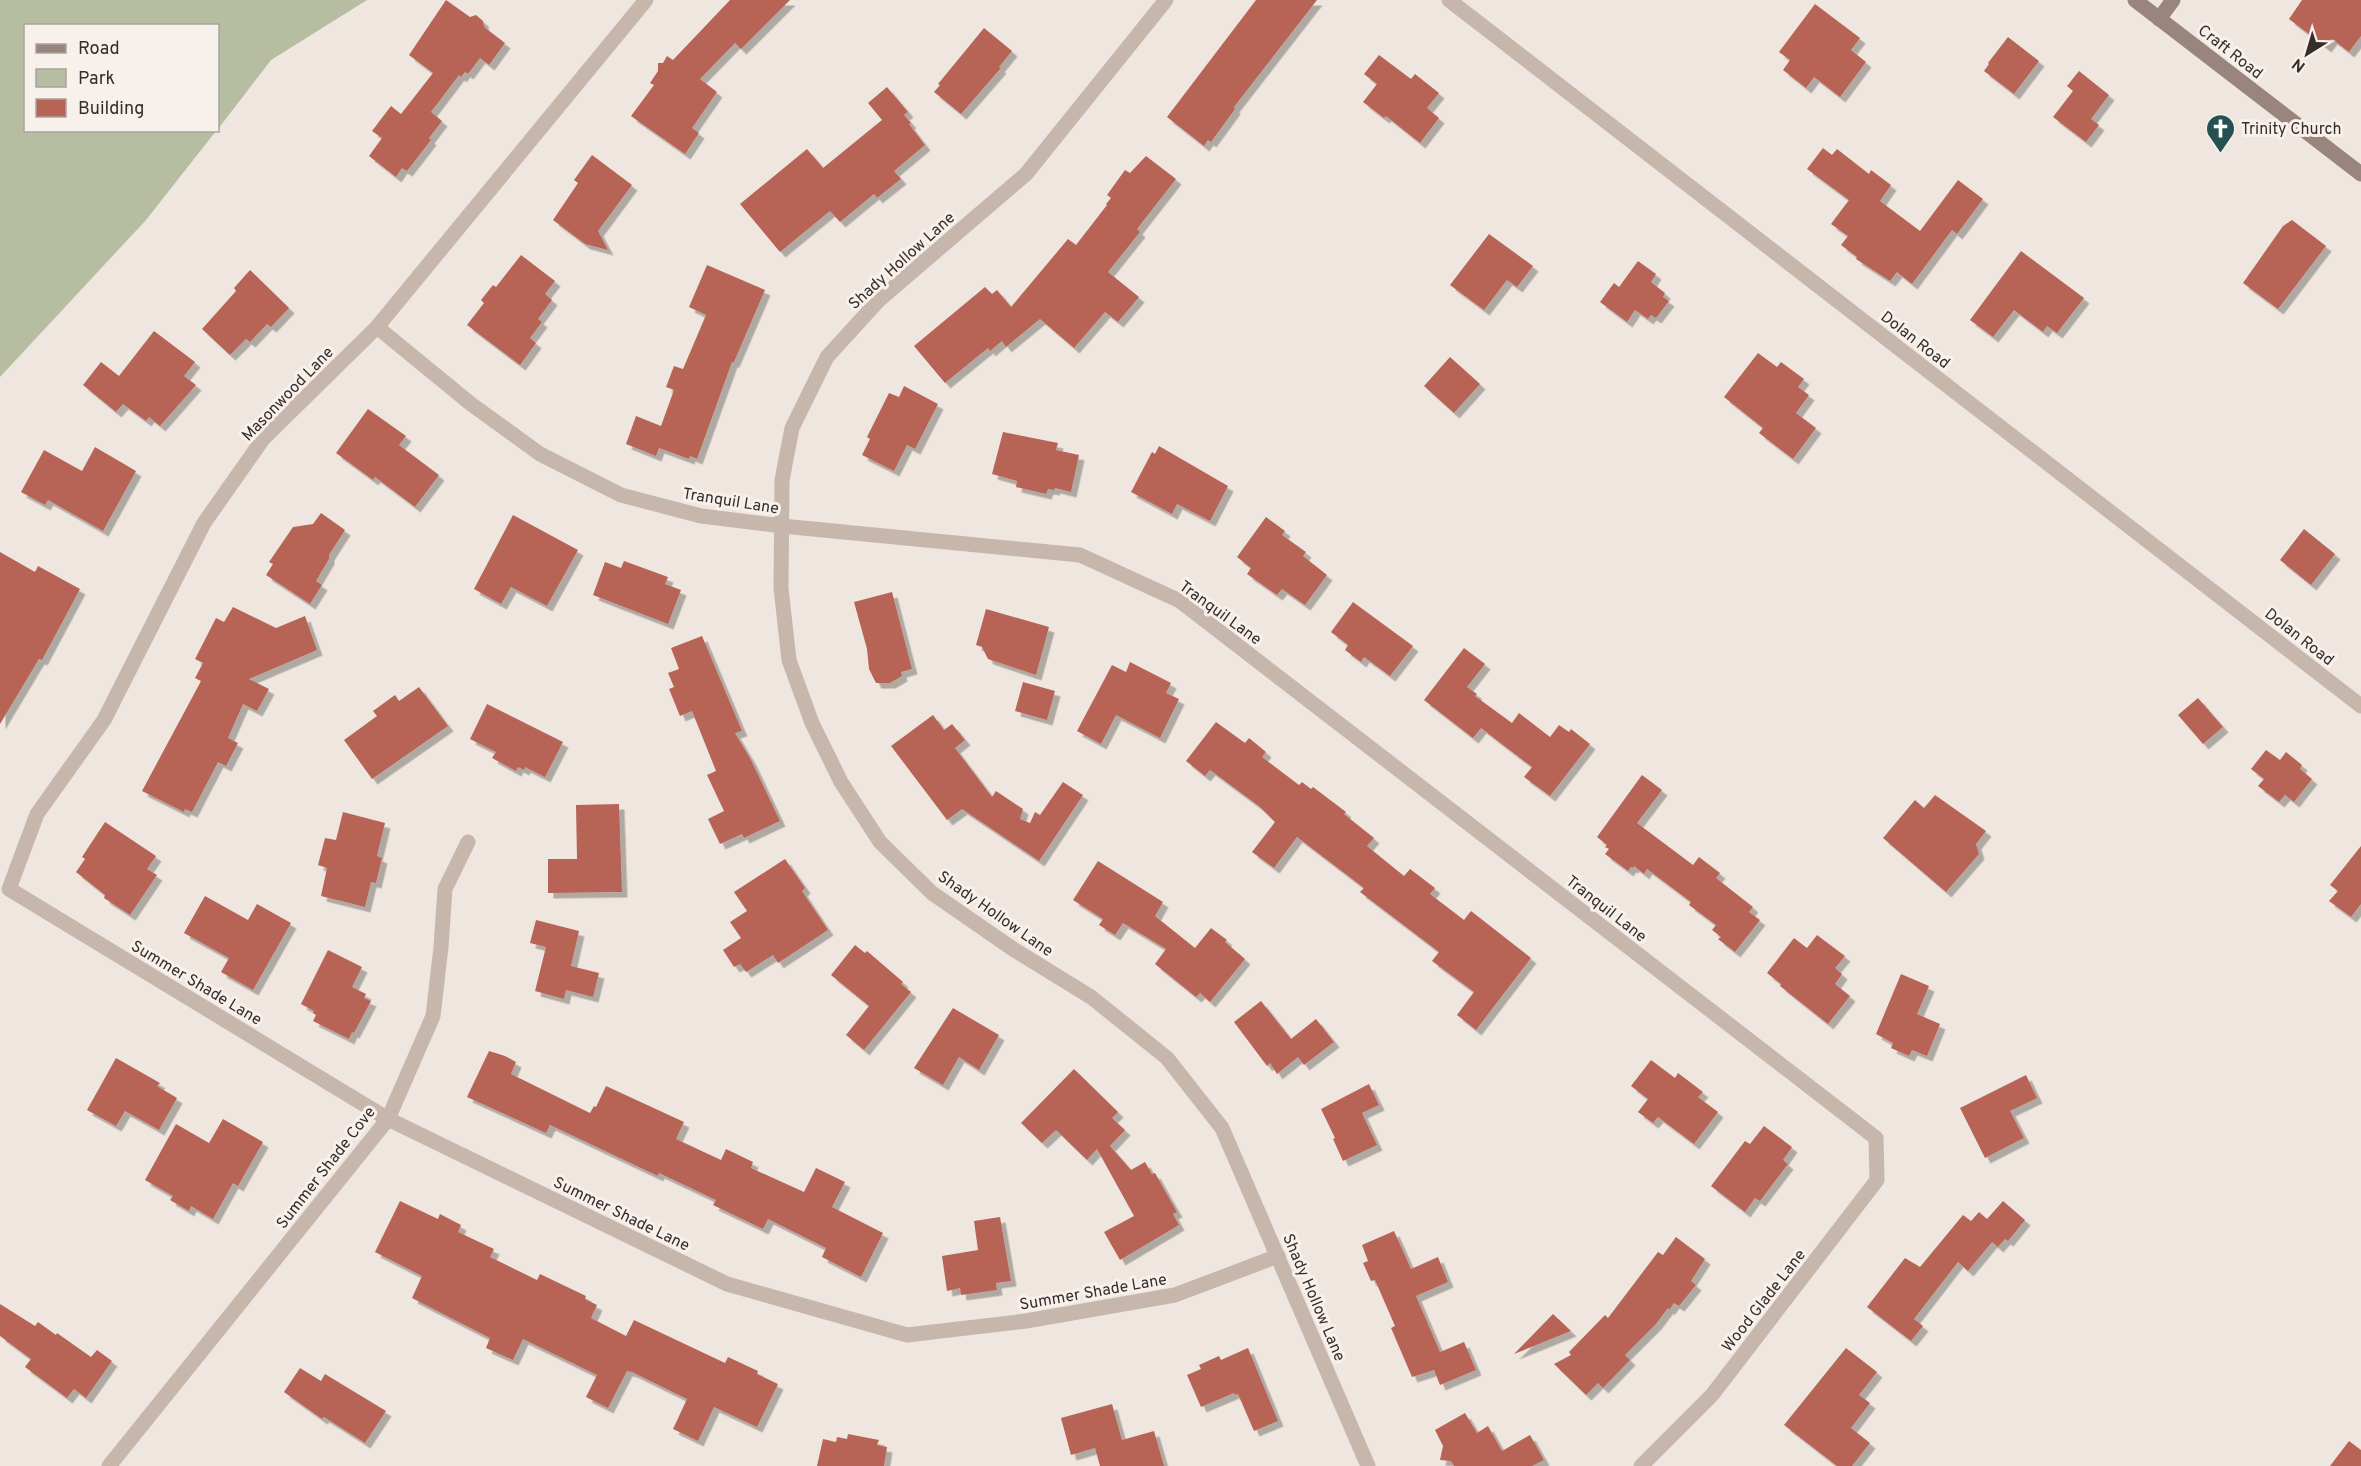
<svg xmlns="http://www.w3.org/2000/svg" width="2361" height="1466" font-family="Overpass,sans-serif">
  <defs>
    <filter id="shadow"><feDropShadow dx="5.5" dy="5.5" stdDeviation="0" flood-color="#0004"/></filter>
  </defs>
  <rect width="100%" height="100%" fill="#efe6df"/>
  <polygon fill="#b6bda0" points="0,0 367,0 271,60 218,129 218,26 26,26 26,130 216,131 146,220 0,377"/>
  <g fill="#b76456" filter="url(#shadow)">
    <polygon points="446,0 470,17 476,15 483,21 484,27 505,43 489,65 480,58 468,74 465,72 461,77 459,75 431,112 442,121 429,138 431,140 407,171 402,168 396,177 369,156 382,138 372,131 391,106 401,114 433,73 409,55"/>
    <polygon points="730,0 790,0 741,49 735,43 700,79 717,92 692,128 699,133 685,154 631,116 654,85 650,83 658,71 658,63 663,63 667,56 673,60"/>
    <polygon points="1256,0 1317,0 1234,107 1235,109 1211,142 1208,140 1204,146 1167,117"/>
    <polygon points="2302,0 2361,0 2361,36 2349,52 2332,39 2326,47 2289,19"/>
    <polygon points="1815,4 1860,38 1851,50 1866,62 1840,97 1814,77 1806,88 1783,70 1790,60 1779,52"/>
    <polygon points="984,28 1012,51 999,67 1001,68 961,114 934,92 940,85 938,84"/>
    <polygon points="2008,37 2039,61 2014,94 1984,71 1989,64 1988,63"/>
    <polygon points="1379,55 1411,79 1415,74 1439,93 1427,108 1439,118 1420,143 1386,116 1384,118 1363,102 1377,84 1364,74"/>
    <polygon points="2079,71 2109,95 2091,119 2099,125 2086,142 2053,117 2073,91 2067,86"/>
    <polygon points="887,87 908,112 904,115 911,123 909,124 925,145 894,171 901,179 877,198 874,194 840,222 830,211 780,252 740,204 807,149 823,168 882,120 868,103"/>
    <polygon points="1823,148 1832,155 1837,149 1869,174 1871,170 1891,185 1880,201 1920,231 1958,180 1983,199 1957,234 1952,230 1912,284 1897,272 1890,281 1856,259 1857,257 1841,245 1848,236 1831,224 1849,200 1807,169"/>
    <polygon points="592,155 632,185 598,231 608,250 585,244 553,220 578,183 574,180"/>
    <polygon points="1146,156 1176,179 1137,229 1140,232 1108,272 1139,297 1118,322 1105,312 1074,348 1040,319 1006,347 1002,341 990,351 988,348 945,383 914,346 985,287 992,294 997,290 1011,307 1068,239 1076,245 1107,205 1106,204 1111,198 1107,195 1125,170 1130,173"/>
    <polygon points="2292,220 2326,246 2278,309 2243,283 2283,226"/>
    <polygon points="1489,234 1533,266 1517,287 1507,280 1484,310 1450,285"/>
    <polygon points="2021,251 2084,298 2057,333 2047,326 2043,332 2014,310 1993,337 1970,320"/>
    <polygon points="521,255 555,281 545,294 552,300 538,319 542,322 530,338 536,343 520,365 467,325 484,303 481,300 493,285 496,287"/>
    <polygon points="1638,261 1656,274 1651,282 1665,293 1663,297 1669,301 1656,318 1651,315 1648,319 1635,310 1627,322 1600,302 1614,283 1619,287"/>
    <polygon points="707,265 765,290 734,362 732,362 697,459 690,456 689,459 659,448 656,456 626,444 636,416 661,426 674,390 666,387 674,366 683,369 706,315 689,307"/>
    <polygon points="250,270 289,308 271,327 267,324 250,342 246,339 230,355 202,329 236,291 234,288"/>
    <polygon points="154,331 195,362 184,376 196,385 160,426 149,417 146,421 123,404 116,412 83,385 101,362 119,376"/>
    <polygon points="1758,353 1777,367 1781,362 1804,379 1798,387 1809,395 1796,413 1816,428 1793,459 1759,433 1763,428 1724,397"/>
    <polygon points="1450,357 1480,384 1454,413 1424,386"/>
    <polygon points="904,386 938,404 915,449 907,445 894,471 862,455 870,439 867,437 889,393 899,397"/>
    <polygon points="368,409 406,436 399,445 439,475 415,507 375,477 373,480 336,453"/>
    <polygon points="1003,432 1058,443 1056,450 1079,455 1071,492 1055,488 1054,490 1048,489 1046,494 1016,487 1017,481 992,474"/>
    <polygon points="1159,446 1228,486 1210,521 1177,504 1172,514 1131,492 1152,452 1155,454"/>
    <polygon points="95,447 136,471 103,531 48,500 45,505 21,492 44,450 82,471"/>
    <polygon points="321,513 345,530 329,555 329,559 316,581 322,585 310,604 266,575 273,564 269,562 293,527 313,524"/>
    <polygon points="513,515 578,550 547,606 511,587 501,604 474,589"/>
    <polygon points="1266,517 1285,531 1282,535 1306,552 1303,556 1327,575 1305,605 1282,589 1277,595 1247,574 1251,568 1237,557"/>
    <polygon points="2304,529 2335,554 2311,585 2280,560"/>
    <polygon points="0,552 35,572 38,566 80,589 42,660 39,659 0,724"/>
    <polygon points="624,561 668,577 665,584 681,590 668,624 593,595 605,562 621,568"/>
    <polygon points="892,592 912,669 901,672 902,676 890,683 876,683 869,669 867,649 854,602"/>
    <polygon points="1353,602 1413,646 1390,676 1364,657 1361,662 1345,650 1348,645 1331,632"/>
    <polygon points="233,607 276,628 305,616 317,650 249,679 269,689 257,711 243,704 228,738 238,743 226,766 218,762 192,812 185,809 184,812 142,791 201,681 195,678 203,663 195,659 216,618 224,622"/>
    <polygon points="986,609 1049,627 1036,675 988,659 982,647 976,645"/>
    <polygon points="702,636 742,731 735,733 751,760 780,821 744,838 742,834 720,844 708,819 724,811 707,775 716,771 692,711 680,716 669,689 674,687 668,673 679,669 671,648"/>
    <polygon points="1464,648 1485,664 1467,687 1477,694 1475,696 1512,723 1519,713 1550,737 1559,725 1569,732 1571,729 1590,744 1550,796 1524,777 1532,767 1481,728 1473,738 1424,700"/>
    <polygon points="1130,662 1171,683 1166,693 1179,699 1160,738 1116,715 1101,744 1077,731 1112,665 1126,672"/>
    <polygon points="1023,682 1055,691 1047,720 1015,711"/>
    <polygon points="419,687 448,726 372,779 344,740 377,716 373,711 395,695 399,701"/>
    <polygon points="2198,698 2223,727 2203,744 2178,715"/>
    <polygon points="487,704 563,742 545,777 525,767 524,770 518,767 516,771 492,758 496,752 470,739"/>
    <polygon points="933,715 944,730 952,724 965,740 955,748 992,797 996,791 1023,809 1020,819 1030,823 1035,812 1040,815 1063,782 1083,795 1039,861 962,809 947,820 891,746"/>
    <polygon points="1216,722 1245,743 1249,738 1266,752 1262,757 1299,785 1302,782 1311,789 1313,787 1346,812 1344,814 1374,838 1367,846 1404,876 1410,869 1435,888 1430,894 1464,920 1471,911 1531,958 1476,1030 1457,1015 1474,992 1432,961 1439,952 1360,892 1364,888 1297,837 1274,868 1252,852 1275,822 1260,807 1210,770 1205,776 1186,761"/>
    <polygon points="2266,750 2280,760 2286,752 2302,765 2300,769 2312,779 2294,802 2285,795 2279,802 2258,786 2264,779 2251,769"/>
    <polygon points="1642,775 1662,790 1637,823 1693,865 1699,857 1720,873 1716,878 1753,907 1749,912 1760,920 1735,952 1718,939 1721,937 1712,930 1716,925 1689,905 1691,902 1647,869 1644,874 1634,866 1633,868 1631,867 1628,871 1605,854 1609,849 1605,847 1607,845 1597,837"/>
    <polygon points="1935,795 1986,831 1976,844 1979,854 1946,892 1883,838 1915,800 1924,808"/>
    <polygon points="619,804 622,892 548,893 548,859 577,859 576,805"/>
    <polygon points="343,812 385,823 377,856 382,858 376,883 371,882 365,907 321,896 327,868 318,865 325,838 336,840"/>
    <polygon points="105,822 156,856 147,869 157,875 130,915 104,898 105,895 76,872 85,859 82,857"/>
    <polygon points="2361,846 2361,904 2351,917 2329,901 2338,891 2330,885"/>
    <polygon points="785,859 805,888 802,891 828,930 778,963 773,955 746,972 740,964 734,967 723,950 741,938 730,922 747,911 734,892"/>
    <polygon points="1098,861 1163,902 1155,916 1195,948 1211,928 1227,940 1225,942 1245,959 1210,1002 1200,993 1196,997 1155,964 1166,949 1123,923 1115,935 1099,925 1103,919 1073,900"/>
    <polygon points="205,896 248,920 257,904 291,923 253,990 221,972 229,958 184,933"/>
    <polygon points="536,920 579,931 571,966 599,973 593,997 566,990 564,999 535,991 546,947 530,943"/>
    <polygon points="1817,935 1845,956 1835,968 1842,974 1835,984 1850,996 1828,1024 1780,986 1781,984 1767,973 1794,938 1807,948"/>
    <polygon points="855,945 865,953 867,951 903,982 901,984 911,992 864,1050 846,1035 869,1006 831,975"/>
    <polygon points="328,950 362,967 352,987 366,994 364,998 371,1001 354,1033 352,1032 349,1039 313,1021 316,1015 313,1013 314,1011 301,1004"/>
    <polygon points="1901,974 1929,986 1917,1014 1940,1024 1927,1056 1912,1050 1909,1056 1891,1048 1893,1043 1876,1034"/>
    <polygon points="1261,1001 1291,1039 1316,1019 1334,1042 1304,1065 1298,1057 1277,1074 1270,1063 1267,1066 1234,1022"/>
    <polygon points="953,1008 999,1035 979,1070 959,1057 943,1085 914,1068"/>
    <polygon points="489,1051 505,1056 516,1062 511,1074 590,1113 594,1106 596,1107 606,1086 684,1122 676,1139 721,1160 726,1149 753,1162 751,1168 804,1192 816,1168 845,1182 832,1207 883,1233 861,1277 822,1257 826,1248 768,1219 763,1229 713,1205 716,1200 659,1173 658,1176 550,1125 546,1133 467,1097"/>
    <polygon points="116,1058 160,1083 157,1086 177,1098 159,1130 125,1111 116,1126 87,1110"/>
    <polygon points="1651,1060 1675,1078 1678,1073 1703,1092 1698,1097 1718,1112 1694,1144 1658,1117 1653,1123 1638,1112 1648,1099 1631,1086"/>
    <polygon points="1074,1069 1118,1112 1112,1118 1125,1130 1110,1146 1131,1170 1145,1162 1152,1174 1155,1173 1177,1212 1173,1214 1179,1225 1120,1260 1104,1232 1134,1216 1097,1149 1087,1160 1056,1130 1042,1143 1021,1123"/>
    <polygon points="2026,1075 2037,1098 2010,1111 2024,1138 1985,1158 1960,1108"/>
    <polygon points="1369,1084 1379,1105 1362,1113 1377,1145 1343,1161 1333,1139 1335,1138 1321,1109"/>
    <polygon points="223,1119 263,1142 238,1186 233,1183 213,1219 191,1206 189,1211 170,1200 173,1196 145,1180 176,1124 209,1143"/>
    <polygon points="1764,1126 1792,1147 1783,1160 1788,1164 1760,1201 1755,1198 1745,1212 1711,1186 1745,1141 1750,1144"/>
    <polygon points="400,1201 438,1219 440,1214 461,1225 458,1232 494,1249 490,1257 537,1280 540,1274 586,1296 585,1299 597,1305 591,1318 626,1336 634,1320 725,1363 728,1357 758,1371 757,1374 778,1384 757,1427 714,1407 698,1441 673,1429 687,1399 632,1372 627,1371 608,1408 586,1397 597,1375 523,1339 513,1360 486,1348 490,1338 412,1298 422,1276 375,1252"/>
    <polygon points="2003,1201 2025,1220 2008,1241 2005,1239 1998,1247 1992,1242 1968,1271 1958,1262 1914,1319 1923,1326 1911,1341 1867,1307 1905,1258 1920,1267 1963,1215 1971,1221 1979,1212 1987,1219"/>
    <polygon points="1000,1217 1011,1281 996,1283 997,1290 961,1295 960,1288 947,1291 942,1256 978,1250 974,1221"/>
    <polygon points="1394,1231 1411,1269 1438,1257 1448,1282 1416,1296 1440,1352 1464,1342 1476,1370 1440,1385 1434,1370 1412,1377 1391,1328 1395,1326 1375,1280 1371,1281 1363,1263 1368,1261 1362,1245"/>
    <polygon points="1676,1237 1705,1259 1691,1281 1696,1285 1679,1306 1674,1303 1669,1310 1668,1308 1656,1324 1625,1355 1630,1360 1603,1388 1598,1383 1586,1395 1554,1364 1571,1355 1569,1352 1605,1315 1608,1318 1658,1252 1663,1255"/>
    <polygon points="0,1304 35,1326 38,1322 56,1335 57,1333 91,1357 97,1350 112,1361 86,1398 74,1389 67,1398 25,1367 31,1359 0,1336"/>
    <polygon points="1553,1314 1571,1331 1514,1354"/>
    <polygon points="1248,1348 1278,1421 1254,1431 1238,1394 1235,1395 1234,1393 1201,1407 1187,1375 1201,1369 1199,1365 1219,1356 1221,1360"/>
    <polygon points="1846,1348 1877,1372 1859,1395 1870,1403 1851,1428 1870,1443 1852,1466 1837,1466 1784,1425"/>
    <polygon points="300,1368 321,1381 325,1374 386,1411 365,1443 324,1417 322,1419 284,1392"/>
    <polygon points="1112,1404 1122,1440 1154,1431 1164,1466 1100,1466 1095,1448 1071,1455 1061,1418"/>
    <polygon points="1465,1413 1477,1433 1488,1426 1502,1451 1530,1435 1544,1460 1532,1466 1454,1466 1451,1461 1440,1460 1443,1446 1435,1430"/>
    <polygon points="848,1434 879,1440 877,1445 887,1447 884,1466 817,1466 823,1439 836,1442 837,1437 847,1439"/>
    <polygon points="2349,1441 2361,1450 2361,1466 2330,1466"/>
  </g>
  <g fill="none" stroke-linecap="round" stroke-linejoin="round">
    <g stroke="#c6b6ac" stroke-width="15">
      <polyline points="646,0 377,327 263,439 204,523 104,720 37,814 9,889 388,1119 727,1284 907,1335 1026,1321 1175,1295 1278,1256"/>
      <polyline points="1166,0 1026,174 879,300 827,357 792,428 782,480 781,588 789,660 812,723 841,782 880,842 932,893 1013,949 1091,997 1167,1058 1222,1128 1368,1466"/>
      <polyline points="1449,0 2361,706"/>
      <polyline points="377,327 471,404 540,454 621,495 701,516 782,526 1080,555 1180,601 1876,1138 1877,1180 1712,1395 1641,1466"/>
      <polyline points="109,1466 388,1119 433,1016 441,947 445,889 468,842"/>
    </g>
    <g stroke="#9a857e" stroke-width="15">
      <polyline points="2135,0 2361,174"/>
      <polyline points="2159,19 2173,0"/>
    </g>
  </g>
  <defs>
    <symbol id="church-pin" viewBox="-11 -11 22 30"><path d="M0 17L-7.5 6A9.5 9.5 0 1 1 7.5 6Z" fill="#255251" stroke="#f8f0eb"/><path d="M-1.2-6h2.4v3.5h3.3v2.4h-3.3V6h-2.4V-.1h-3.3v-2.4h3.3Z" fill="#fff"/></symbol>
  </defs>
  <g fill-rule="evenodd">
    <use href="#church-pin" x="2204" y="112" width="33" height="45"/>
  </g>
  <g text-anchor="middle" stroke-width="6" stroke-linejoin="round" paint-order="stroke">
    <g font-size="16" fill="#352d2a" stroke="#f8f0eb">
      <text transform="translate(2231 51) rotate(38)" y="6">Craft Road</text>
      <text transform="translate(901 260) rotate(-42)" y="6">Shady Hollow Lane</text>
      <text transform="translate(1916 339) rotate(38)" y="6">Dolan Road</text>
      <text transform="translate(287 393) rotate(-46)" y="6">Masonwood Lane</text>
      <text transform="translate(731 500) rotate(9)" y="6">Tranquil Lane</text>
      <text transform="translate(1221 612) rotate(36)" y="6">Tranquil Lane</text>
      <text transform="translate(2300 636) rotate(38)" y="6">Dolan Road</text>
      <text transform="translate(1607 908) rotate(38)" y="6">Tranquil Lane</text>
      <text transform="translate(996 913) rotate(35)" y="6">Shady Hollow Lane</text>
      <text transform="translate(197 982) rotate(31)" y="6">Summer Shade Lane</text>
      <text transform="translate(325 1167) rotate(-52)" y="6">Summer Shade Cove</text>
      <text transform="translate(622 1213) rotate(26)" y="6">Summer Shade Lane</text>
      <text transform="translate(1093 1291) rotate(-10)" y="6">Summer Shade Lane</text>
      <text transform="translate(1315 1297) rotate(67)" y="6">Shady Hollow Lane</text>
      <text transform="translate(1763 1300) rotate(-52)" y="6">Wood Glade Lane</text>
    </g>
    <g font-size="16" fill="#352d2a" stroke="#f8f0eb" text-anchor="start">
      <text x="2241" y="134">Trinity Church</text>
    </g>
  </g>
  <rect x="24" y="24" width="195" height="108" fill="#f8f0eb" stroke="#aaa29e" stroke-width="1.5"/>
  <rect x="36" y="44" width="30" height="9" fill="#9a857e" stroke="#aaa29e" stroke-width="1.5"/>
  <text x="78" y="54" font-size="18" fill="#352d2a">Road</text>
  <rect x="36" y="69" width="30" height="18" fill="#b6bda0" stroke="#aaa29e" stroke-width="1.5"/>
  <text x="78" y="84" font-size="18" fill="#352d2a">Park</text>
  <rect x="36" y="99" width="30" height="18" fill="#b76456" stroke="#aaa29e" stroke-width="1.5"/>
  <text x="78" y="114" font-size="18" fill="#352d2a">Building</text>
  <g transform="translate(2307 54) rotate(217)" stroke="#f8f0eb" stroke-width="4.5" paint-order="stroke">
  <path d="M0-4.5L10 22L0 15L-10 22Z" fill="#352d2a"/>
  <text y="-9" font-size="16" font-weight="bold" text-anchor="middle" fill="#352d2a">N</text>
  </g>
</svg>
